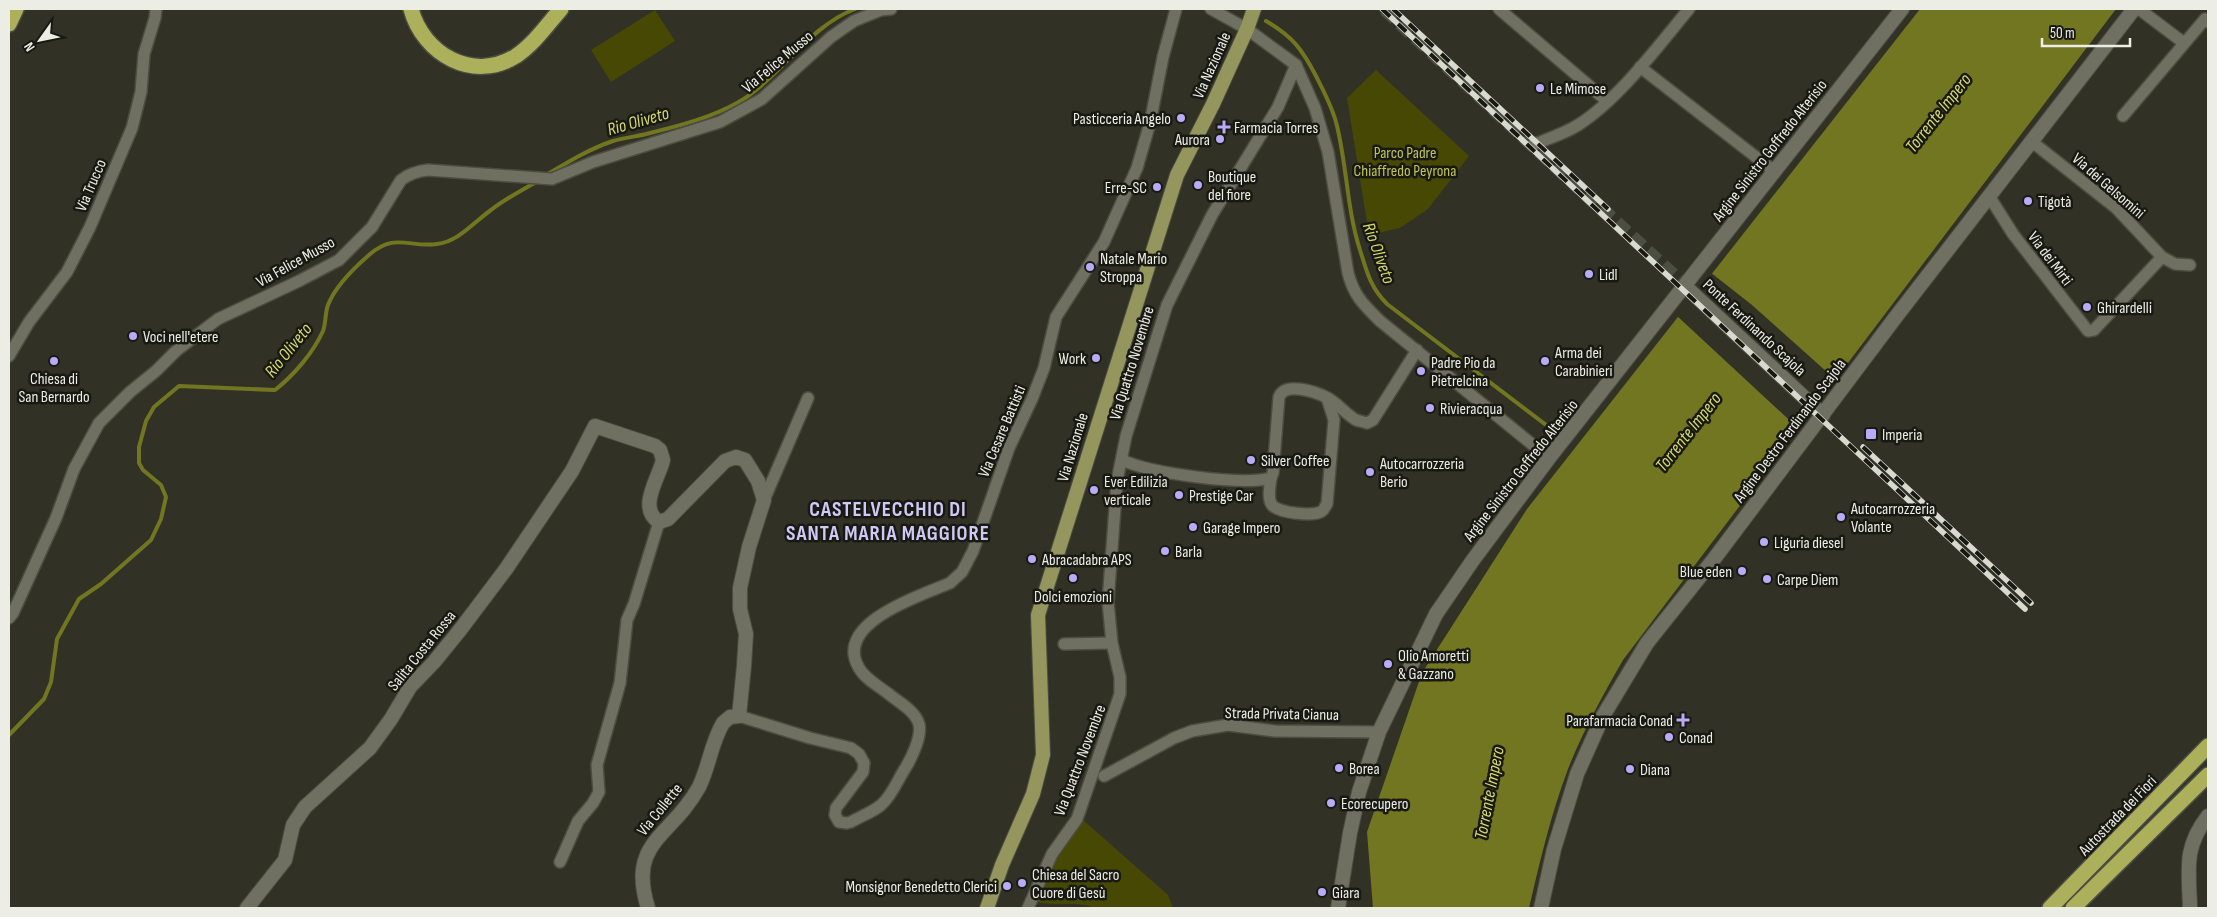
<svg xmlns="http://www.w3.org/2000/svg" width="2217" height="917" font-family="'Sofia Sans Condensed',sans-serif">
  <rect width="100%" height="100%" fill="#313225"/>
  <g fill="#464803">
    <polygon points="655,10 675,41 611,82 591,50"/>
    <polygon points="1376,70 1469,156 1428,209 1400,228 1369,235 1347,98"/>
    <path d="M1082,819L1168,895L1173,908H1094C1077,900 1049,908 1035,901L1053,864Z"/>
  </g>
  <path fill="#737620" d="M1920,9H2116L1623,660C1603,695 1583,731 1568,769C1551,814 1540,861 1529,908H1373L1367,832L1422,673L1527,509Z"/>
  <polygon fill="#313225" points="1710,272 1752,305 1837,381 1800,430 1676,315"/>
  <g fill="none" stroke-linecap="round" stroke-linejoin="round">
    <g stroke="#737620" stroke-width="4">
      <path d="M1266,21C1293,37 1302,49 1316,76C1324,92 1333,108 1337,126C1347,167 1347,210 1360,250C1367,272 1370,287 1387,304L1558,434"/>
      <path d="M546,175C568,162 589,149 613,141C627,137 641,136 654,132C682,125 712,117 737,103C781,78 807,27 855,9"/>
      <path d="M9,735L44,699L51,682L57,639L79,599L101,584L151,540L161,519L166,497L161,485L143,470L139,463V447L146,421L154,407L179,386L275,390C294,375 313,353 323,331C326,323 325,313 328,305C335,287 354,268 369,255C395,232 409,248 437,244C458,242 474,222 491,210C505,199 521,191 536,182"/>
    </g>
    <polyline stroke="#4d4e42" stroke-width="14" stroke-dasharray="14 7" stroke-linecap="butt" points="1385,9 1685,286"/>
    <defs>
      <g id="minor">
        <path d="M1211,9L1247,29L1296,65L1315,108L1328,152L1348,273C1354,296 1363,304 1380,321L1549,458"/>
        <polyline points="1499,9 1607,101"/>
        <polyline points="2139,9 2184,43"/>
        <polyline points="1640,67 1774,171"/>
        <polyline points="2123,116 2205,19 2208,22"/>
        <polyline points="2031,141 2116,208 2162,257 2175,264 2190,265"/>
        <path d="M1532,145C1547,139 1564,134 1578,125C1619,99 1658,46 1689,9"/>
        <polyline points="1989,196 2013,234 2088,331 2094,330 2162,257"/>
        <polyline points="9,356 29,322 67,272 90,227 132,128 141,92 144,54 155,18 156,9"/>
        <path d="M1122,460C1150,473 1242,486 1271,478L1273,473L1279,397C1285,381 1316,392 1328,398C1338,404 1346,414 1356,420C1359,421 1364,422 1367,423L1373,420L1417,350"/>
        <path d="M1271,478C1270,486 1267,498 1272,505C1278,513 1315,517 1322,511C1325,509 1325,506 1327,504L1334,420L1327,398"/>
        <polyline points="764,500 808,398"/>
        <path d="M9,618L13,613L56,518L74,469L99,423L130,392L156,371L176,351L218,319L299,281L339,260L372,227L401,180C410,173 418,171 428,170L552,179L593,162L720,122L762,99L831,37L854,21L881,10L891,9"/>
        <polyline points="1064,644 1112,643"/>
        <path d="M739,716L810,738L851,748L859,754L864,763L863,772L836,808L835,815L839,822L847,823L851,822C861,816 873,812 881,805C892,796 898,779 906,767C912,757 922,736 919,724C915,711 900,703 890,695C880,687 865,679 859,668C832,623 922,595 950,583L962,572L973,551L1009,448L1032,399L1044,368L1056,317L1104,242L1137,168L1150,123L1163,57L1176,9"/>
        <polyline points="1104,776 1174,738 1192,731 1228,725 1275,731 1379,732"/>
        <polyline points="560,862 578,821 593,803 599,792 597,765 620,683 627,620 634,604 659,522"/>
        <polyline points="1028,908 1052,854 1077,819 1120,694 1120,677 1112,643 1108,602 1117,481 1126,436 1167,305 1212,215 1278,107 1296,65"/>
      </g>
      <g id="tertiary">
        <path d="M247,908L285,860L293,825L305,807L370,748L391,719L410,687L434,662L460,630L506,569L572,471L595,426L655,446L660,450L663,460C659,478 637,508 659,522L668,519L725,461L736,457L745,460L758,481L764,500L749,547L740,588V609L746,634L744,666L739,716L730,717L723,723C711,743 709,767 699,787C671,838 627,841 648,908"/>
        <path d="M2190,908C2189,870 2183,848 2208,816"/>
      </g>
      <g id="secondary">
        <polyline points="1685,286 1823,415"/>
        <polyline points="1338,908 1350,833 1359,792 1379,732 1436,614 1473,560 1549,458 1902,9"/>
        <polyline points="1541,908 1554,849 1577,774 1603,716 1647,643 1714,559 1895,318 2134,9"/>
      </g>
      <polyline id="primary" points="987,908 1002,865 1033,794 1043,755 1038,615 1177,175 1213,104 1247,29 1254,9"/>
      <g id="motorway">
        <path d="M411,9C423,54 473,83 516,56C534,44 547,25 561,9"/>
        <polyline points="9,24 16,9"/>
        <polyline points="2050,908 2208,746"/>
        <polyline points="2073,908 2208,775"/>
      </g>
    </defs>
    <use href="#minor" stroke="#4c4d41" stroke-width="14"/>
    <use href="#tertiary" stroke="#4c4d41" stroke-width="16"/>
    <use href="#secondary" stroke="#4c4d41" stroke-width="16"/>
    <use href="#primary" stroke="#4c4d41" stroke-width="16"/>
    <use href="#motorway" stroke="#4c4d41" stroke-width="18"/>
    <use href="#minor" stroke="#6f7062" stroke-width="11"/>
    <use href="#tertiary" stroke="#6f7062" stroke-width="14"/>
    <use href="#secondary" stroke="#6f7062" stroke-width="14"/>
    <use href="#primary" stroke="#94965e" stroke-width="14"/>
    <use href="#motorway" stroke="#acb05b" stroke-width="15"/>
    <defs>
      <g id="rail">
        <polyline points="1382,9 2025,609"/>
        <polyline points="1393,9 1608,209"/>
        <polyline points="1863,447 2031,603"/>
      </g>
    </defs>
    <use href="#rail" stroke="#d8d9cf" stroke-width="5.5"/>
    <use href="#rail" stroke="#191914" stroke-width="4" stroke-dasharray="11" stroke-linecap="butt"/>
  </g>
  <g fill="#b8abf7" stroke="#191914" stroke-width="2">
    <circle cx="1540" cy="88" r="5"/>
    <circle cx="1181" cy="118" r="5"/>
    <path d="M1221.5 119.5h5v5h5v5h-5v5h-5v-5h-5v-5h5z"/>
    <circle cx="1220" cy="139" r="5"/>
    <circle cx="1198" cy="185" r="5"/>
    <circle cx="1157" cy="187" r="5"/>
    <circle cx="2028" cy="201" r="5"/>
    <circle cx="1090" cy="267" r="5"/>
    <circle cx="1589" cy="274" r="5"/>
    <circle cx="2087" cy="307" r="5"/>
    <circle cx="133" cy="336" r="5"/>
    <circle cx="1096" cy="358" r="5"/>
    <circle cx="54" cy="361" r="5"/>
    <circle cx="1545" cy="361" r="5"/>
    <circle cx="1421" cy="371" r="5"/>
    <circle cx="1430" cy="408" r="5"/>
    <rect x="1865" y="428" width="12" height="12" rx="2.5"/>
    <circle cx="1251" cy="460" r="5"/>
    <circle cx="1370" cy="472" r="5"/>
    <circle cx="1094" cy="490" r="5"/>
    <circle cx="1179" cy="495" r="5"/>
    <circle cx="1841" cy="517" r="5"/>
    <circle cx="1193" cy="527" r="5"/>
    <circle cx="1764" cy="542" r="5"/>
    <circle cx="1165" cy="551" r="5"/>
    <circle cx="1032" cy="559" r="5"/>
    <circle cx="1742" cy="571" r="5"/>
    <circle cx="1073" cy="578" r="5"/>
    <circle cx="1767" cy="579" r="5"/>
    <circle cx="1388" cy="664" r="5"/>
    <path d="M1680.5 712.5h5v5h5v5h-5v5h-5v-5h-5v-5h5z"/>
    <circle cx="1669" cy="737" r="5"/>
    <circle cx="1339" cy="768" r="5"/>
    <circle cx="1630" cy="769" r="5"/>
    <circle cx="1331" cy="803" r="5"/>
    <circle cx="1022" cy="883" r="5"/>
    <circle cx="1007" cy="886" r="5"/>
    <circle cx="1322" cy="892" r="5"/>
  </g>
  <g text-anchor="middle" stroke-width="5" stroke-linejoin="round" paint-order="stroke">
    <g font-size="16" fill="#ecede4" stroke="#191914">
      <text transform="translate(777 61) rotate(-40)" y="6">Via Felice Musso</text>
      <text transform="translate(1211 65) rotate(-66)" y="6">Via Nazionale</text>
      <text transform="translate(1769 150) rotate(-52)" y="6">Argine Sinistro Goffredo Alterisio</text>
      <text transform="translate(90 185) rotate(-67)" y="6">Via Trucco</text>
      <text transform="translate(2109 185) rotate(41)" y="6">Via dei Gelsomini</text>
      <text transform="translate(2051 258) rotate(53)" y="6">Via dei Mirti</text>
      <text transform="translate(295 261) rotate(-29)" y="6">Via Felice Musso</text>
      <text transform="translate(1755 327) rotate(43)" y="6">Ponte Ferdinando Scajola</text>
      <text transform="translate(1131 363) rotate(-73)" y="6">Via Quattro Novembre</text>
      <text transform="translate(1789 430) rotate(-53)" y="6">Argine Destro Ferdinando Scajola</text>
      <text transform="translate(1001 431) rotate(-67)" y="6">Via Cesare Battisti</text>
      <text transform="translate(1072 447) rotate(-73)" y="6">Via Nazionale</text>
      <text transform="translate(1520 470) rotate(-52)" y="6">Argine Sinistro Goffredo Alterisio</text>
      <text transform="translate(421 650) rotate(-51)" y="6">Salita Costa Rossa</text>
      <text transform="translate(1282 713) rotate(1)" y="6">Strada Privata Cianua</text>
      <text transform="translate(1079 760) rotate(-69)" y="6">Via Quattro Novembre</text>
      <text transform="translate(659 809) rotate(-51)" y="6">Via Collette</text>
      <text transform="translate(2117 815) rotate(-46)" y="6">Autostrada dei Fiori</text>
    </g>
    <g font-size="16" fill="#ecede4" stroke="#191914" text-anchor="start">
      <text x="1550" y="94">Le Mimose</text>
      <text x="1171" y="124" text-anchor="end">Pasticceria Angelo</text>
      <text x="1234" y="133">Farmacia Torres</text>
      <text x="1210" y="145" text-anchor="end">Aurora</text>
      <text x="1208" y="182">Boutique<tspan x="1208" dy="18">del fiore</tspan></text>
      <text x="1147" y="193" text-anchor="end">Erre-SC</text>
      <text x="2038" y="207">Tigotà</text>
      <text x="1100" y="264">Natale Mario<tspan x="1100" dy="18">Stroppa</tspan></text>
      <text x="1599" y="280">Lidl</text>
      <text x="2097" y="313">Ghirardelli</text>
      <text x="143" y="342">Voci nell'etere</text>
      <text x="1555" y="358">Arma dei<tspan x="1555" dy="18">Carabinieri</tspan></text>
      <text x="1086" y="364" text-anchor="end">Work</text>
      <text x="1431" y="368">Padre Pio da<tspan x="1431" dy="18">Pietrelcina</tspan></text>
      <text x="54" y="384" text-anchor="middle">Chiesa di<tspan x="54" dy="18">San Bernardo</tspan></text>
      <text x="1440" y="414">Rivieracqua</text>
      <text x="1882" y="440">Imperia</text>
      <text x="1261" y="466">Silver Coffee</text>
      <text x="1380" y="469">Autocarrozzeria<tspan x="1380" dy="18">Berio</tspan></text>
      <text x="1104" y="487">Ever Edilizia<tspan x="1104" dy="18">verticale</tspan></text>
      <text x="1189" y="501">Prestige Car</text>
      <text x="1851" y="514">Autocarrozzeria<tspan x="1851" dy="18">Volante</tspan></text>
      <text x="1203" y="533">Garage Impero</text>
      <text x="1774" y="548">Liguria diesel</text>
      <text x="1175" y="557">Barla</text>
      <text x="1042" y="565">Abracadabra APS</text>
      <text x="1732" y="577" text-anchor="end">Blue eden</text>
      <text x="1777" y="585">Carpe Diem</text>
      <text x="1073" y="602" text-anchor="middle">Dolci emozioni</text>
      <text x="1398" y="661">Olio Amoretti<tspan x="1398" dy="18">&amp; Gazzano</tspan></text>
      <text x="1673" y="726" text-anchor="end">Parafarmacia Conad</text>
      <text x="1679" y="743">Conad</text>
      <text x="1349" y="774">Borea</text>
      <text x="1640" y="775">Diana</text>
      <text x="1341" y="809">Ecorecupero</text>
      <text x="1032" y="880">Chiesa del Sacro<tspan x="1032" dy="18">Cuore di Gesù</tspan></text>
      <text x="997" y="892" text-anchor="end">Monsignor Benedetto Clerici</text>
      <text x="1332" y="898">Giara</text>
    </g>
    <g font-size="16" fill="#c1c655" stroke="#191914">
      <text x="1405" y="158">Parco Padre<tspan x="1405" dy="18">Chiaffredo Peyrona</tspan></text>
    </g>
    <g font-size="18" font-style="italic" fill="#d6db6b" stroke="#191914">
      <text transform="translate(1938 113) rotate(-52)" y="6">Torrente Impero</text>
      <text transform="translate(638 121) rotate(-16)" y="6">Rio Oliveto</text>
      <text transform="translate(1379 253) rotate(70)" y="6">Rio Oliveto</text>
      <text transform="translate(288 350) rotate(-51)" y="6">Rio Oliveto</text>
      <text transform="translate(1688 432) rotate(-52)" y="6">Torrente Impero</text>
      <text transform="translate(1489 793) rotate(-79)" y="6">Torrente Impero</text>
    </g>
    <g font-size="21" font-weight="bold" letter-spacing="1" fill="#cfc9f5" stroke="#191914">
      <text x="888" y="516">CASTELVECCHIO DI<tspan x="888" dy="24">SANTA MARIA MAGGIORE</tspan></text>
    </g>
  </g>
  <rect width="2217" height="917" fill="none" stroke="#ecede4" stroke-width="20"/>
  <g transform="translate(40 40) rotate(237)" stroke="#191914" stroke-width="4" paint-order="stroke">
  <path d="M0-4L9 19L0 12L-9 19Z" fill="#ecede4"/>
  <text y="-8" font-size="14" font-weight="bold" text-anchor="middle" fill="#ecede4">N</text>
  </g>
  <path d="M2042 38v8h88v-8" fill="none" stroke="#ecede4" stroke-width="2.5"/>
  <text x="2050" y="38" font-size="15" fill="#ecede4" stroke="#191914" stroke-width="4" paint-order="stroke">50 m</text>
</svg>
